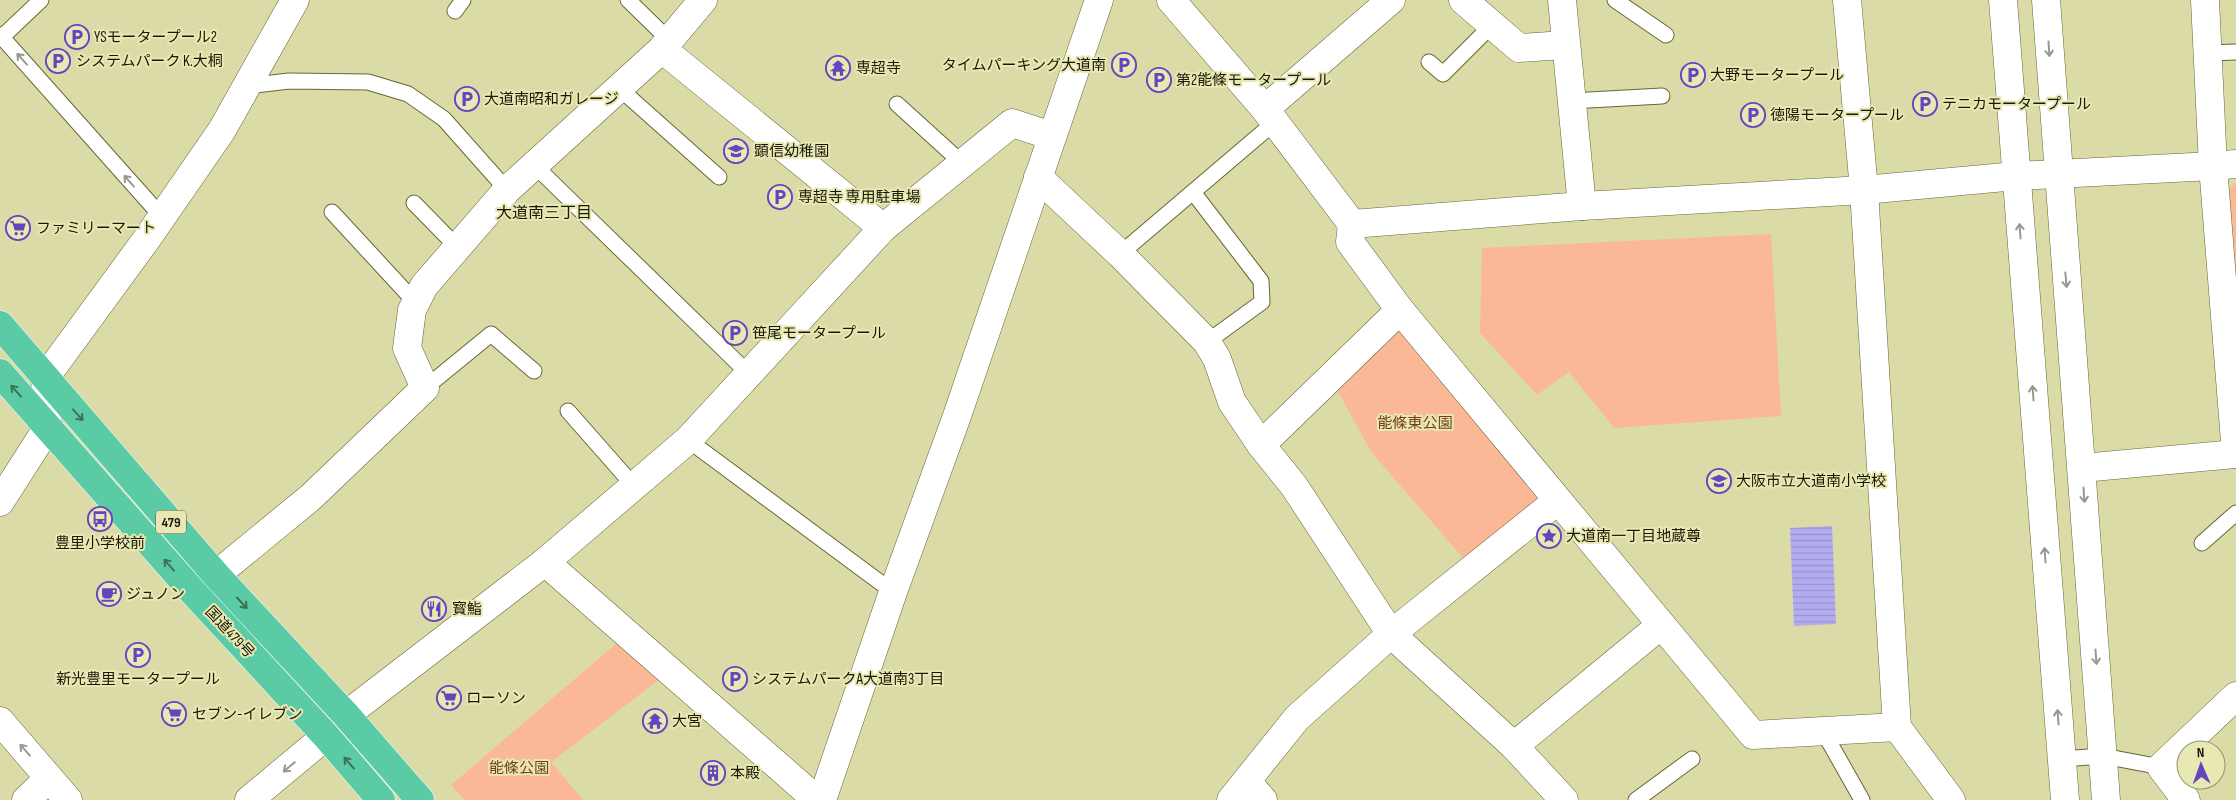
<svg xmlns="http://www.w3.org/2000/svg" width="2236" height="800" font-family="'Sofia Sans Condensed','Noto Sans JP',sans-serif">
  <defs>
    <pattern id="water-rules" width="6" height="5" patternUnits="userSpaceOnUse" patternTransform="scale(1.25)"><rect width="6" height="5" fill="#b2acf1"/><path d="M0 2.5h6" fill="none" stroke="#9893cd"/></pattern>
  </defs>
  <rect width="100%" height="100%" fill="#dbdba7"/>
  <g fill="#fbb896">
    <polygon points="2236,182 2236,301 2229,190"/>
    <polygon points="1771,234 1781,416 1614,428 1569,372 1537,395 1480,333 1482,248"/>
    <polygon points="1406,328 1539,489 1536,504 1464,559 1372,453 1337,390 1396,329"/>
    <polygon points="617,643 660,679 551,762 583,800 465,800 451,785"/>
  </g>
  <polygon fill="url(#water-rules)" points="1832,526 1836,624 1794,626 1790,528"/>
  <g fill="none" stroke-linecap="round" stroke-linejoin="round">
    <defs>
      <g id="lane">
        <polyline points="628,0 669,40"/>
        <polyline points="1615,0 1666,35"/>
        <polyline points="455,11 463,0"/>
        <polyline points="0,35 162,217"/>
        <polyline points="2,37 41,0"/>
        <polyline points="2208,53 2236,52"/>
        <polyline points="1429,62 1443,74 1492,25"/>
        <polyline points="247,86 289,81 368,82 408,94 444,119 507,190"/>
        <polyline points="619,88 719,177"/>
        <polyline points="1571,101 1662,96"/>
        <polyline points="897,104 962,163"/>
        <polyline points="534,165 749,374"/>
        <polyline points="1193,192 1261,281 1262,302 1207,342"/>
        <polyline points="414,203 458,248"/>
        <polyline points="332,212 416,303"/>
        <polyline points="1120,254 1275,122"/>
        <polyline points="425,388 491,334 534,371"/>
        <polyline points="568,411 634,486"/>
        <polyline points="688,440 893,592"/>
        <polyline points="2202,543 2236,513"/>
        <polyline points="1823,731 1862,800"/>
        <polyline points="2061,759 2103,756 2161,767"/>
        <polyline points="1636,800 1692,759"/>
      </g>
      <g id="street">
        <polyline points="1463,0 1519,48 1564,45"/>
        <polyline points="1562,0 1582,206"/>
        <polyline points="1847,0 1864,190 1897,727 1951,800"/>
        <polyline points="2003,0 2065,800"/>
        <polyline points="2046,0 2106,800"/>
        <polyline points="2205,0 2213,166 2236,454"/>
        <polyline points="662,49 883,228"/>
        <polyline points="1265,109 1391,0"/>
        <polyline points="2213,166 2236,164"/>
        <polyline points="1038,177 1120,254 1207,342 1217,359 1232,402 1261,445 1294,486 1391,634 1514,746 1564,800"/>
        <polyline points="1352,224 1350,242 1400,310 1753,735 1897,727"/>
        <polyline points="1261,445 1400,310"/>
        <polyline points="2082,468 2236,454"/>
        <polyline points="0,502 48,427 45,378 146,240 222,130 295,0"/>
        <polyline points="545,562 817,800"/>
        <polyline points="216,575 311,497 425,388 407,348 412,310 424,286 507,190 662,49 703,0"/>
        <polyline points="0,721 68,800"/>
        <polyline points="1514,746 1661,625"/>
        <polyline points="1247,782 1263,800"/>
        <polyline points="26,800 49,778"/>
        <polyline points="249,800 326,736 346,715 545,562 688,440 883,228 1012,123 1052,136"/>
        <polyline points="1231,800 1297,718 1391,634 1557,501"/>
        <polyline points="2186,800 2161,767 2236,696"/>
      </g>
      <g id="secondary">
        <polyline points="1171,0 1265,109 1352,224 1582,206 1864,190 2016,176 2213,166"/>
        <polyline points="822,800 893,592 957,416 1099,0"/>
      </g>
      <g id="highway">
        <polyline points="0,325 216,575 346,715 420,800"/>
        <polyline points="0,373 193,592 326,736 381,800"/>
      </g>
    </defs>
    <use href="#lane" stroke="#676736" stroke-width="17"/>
    <use href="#street" stroke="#676736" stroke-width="29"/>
    <use href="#secondary" stroke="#676736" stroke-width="29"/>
    <use href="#highway" stroke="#fff" stroke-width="29"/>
    <use href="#lane" stroke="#fff" stroke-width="15"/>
    <use href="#street" stroke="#fff" stroke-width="28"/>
    <use href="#secondary" stroke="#fff" stroke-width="28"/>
    <use href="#highway" stroke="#5acba5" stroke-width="28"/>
  </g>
  <defs><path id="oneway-shaft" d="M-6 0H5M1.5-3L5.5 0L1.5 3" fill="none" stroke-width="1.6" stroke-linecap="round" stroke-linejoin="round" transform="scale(1.25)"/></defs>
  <g stroke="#98988f">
    <use href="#oneway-shaft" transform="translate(2049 49) rotate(86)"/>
    <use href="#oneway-shaft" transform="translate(22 59) rotate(-132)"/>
    <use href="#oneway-shaft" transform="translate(129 181) rotate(-132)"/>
    <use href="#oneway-shaft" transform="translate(2020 231) rotate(-94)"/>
    <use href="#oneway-shaft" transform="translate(2066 280) rotate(85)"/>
    <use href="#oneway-shaft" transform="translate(2033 393) rotate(-94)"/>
    <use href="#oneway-shaft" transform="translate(2084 495) rotate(86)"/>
    <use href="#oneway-shaft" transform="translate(2045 555) rotate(-94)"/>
    <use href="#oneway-shaft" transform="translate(2096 657) rotate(86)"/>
    <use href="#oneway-shaft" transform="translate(2058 717) rotate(-94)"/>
    <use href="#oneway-shaft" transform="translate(25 750) rotate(-131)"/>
    <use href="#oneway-shaft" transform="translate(289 767) rotate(140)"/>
  </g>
  <g stroke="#3a7256">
    <use href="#oneway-shaft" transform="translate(16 391) rotate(-131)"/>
    <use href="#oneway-shaft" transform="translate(78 415) rotate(48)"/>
    <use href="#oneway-shaft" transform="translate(169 565) rotate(-131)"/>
    <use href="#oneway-shaft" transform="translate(242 603) rotate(47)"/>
    <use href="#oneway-shaft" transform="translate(349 763) rotate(-131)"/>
  </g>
  <defs>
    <symbol id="parking-ring" viewBox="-11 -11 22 22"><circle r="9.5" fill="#e8e8b4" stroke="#6146bf" stroke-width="1.5"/><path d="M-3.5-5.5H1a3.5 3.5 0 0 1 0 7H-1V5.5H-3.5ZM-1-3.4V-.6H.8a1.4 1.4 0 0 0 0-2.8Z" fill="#6146bf"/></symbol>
    <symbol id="temple-ring" viewBox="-11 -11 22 22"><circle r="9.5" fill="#e8e8b4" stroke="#6146bf" stroke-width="1.5"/><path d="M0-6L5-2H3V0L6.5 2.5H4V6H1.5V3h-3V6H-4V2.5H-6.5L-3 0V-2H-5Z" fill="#6146bf"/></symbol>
    <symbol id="school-ring" viewBox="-11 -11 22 22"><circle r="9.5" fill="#e8e8b4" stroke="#6146bf" stroke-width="1.5"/><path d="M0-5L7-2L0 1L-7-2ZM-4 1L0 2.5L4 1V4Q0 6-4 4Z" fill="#6146bf"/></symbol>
    <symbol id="supermarket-ring" viewBox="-11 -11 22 22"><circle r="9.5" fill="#e8e8b4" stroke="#6146bf" stroke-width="1.5"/><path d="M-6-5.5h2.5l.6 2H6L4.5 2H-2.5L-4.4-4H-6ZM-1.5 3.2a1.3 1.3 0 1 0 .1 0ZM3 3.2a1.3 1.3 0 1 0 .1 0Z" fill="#6146bf"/></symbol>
    <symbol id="bus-ring" viewBox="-11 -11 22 22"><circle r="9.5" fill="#e8e8b4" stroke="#6146bf" stroke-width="1.5"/><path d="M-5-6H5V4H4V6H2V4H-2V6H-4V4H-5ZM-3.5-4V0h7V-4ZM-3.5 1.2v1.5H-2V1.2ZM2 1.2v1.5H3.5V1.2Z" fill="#6146bf"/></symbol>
    <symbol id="sight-ring" viewBox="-11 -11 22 22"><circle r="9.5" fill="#e8e8b4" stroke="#6146bf" stroke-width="1.5"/><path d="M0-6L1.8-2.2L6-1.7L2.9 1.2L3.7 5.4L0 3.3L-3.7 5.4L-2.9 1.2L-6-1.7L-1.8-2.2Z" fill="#6146bf"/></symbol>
    <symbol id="cafe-ring" viewBox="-11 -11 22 22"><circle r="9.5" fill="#e8e8b4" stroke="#6146bf" stroke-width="1.5"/><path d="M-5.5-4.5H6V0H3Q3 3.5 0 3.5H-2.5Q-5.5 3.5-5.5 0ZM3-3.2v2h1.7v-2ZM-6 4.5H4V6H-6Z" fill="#6146bf"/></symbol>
    <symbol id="restaurant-ring" viewBox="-11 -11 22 22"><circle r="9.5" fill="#e8e8b4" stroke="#6146bf" stroke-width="1.5"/><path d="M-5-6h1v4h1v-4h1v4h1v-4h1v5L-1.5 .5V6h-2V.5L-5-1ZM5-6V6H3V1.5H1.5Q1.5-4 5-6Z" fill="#6146bf"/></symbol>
    <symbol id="building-ring" viewBox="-11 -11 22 22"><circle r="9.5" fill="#e8e8b4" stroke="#6146bf" stroke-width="1.5"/><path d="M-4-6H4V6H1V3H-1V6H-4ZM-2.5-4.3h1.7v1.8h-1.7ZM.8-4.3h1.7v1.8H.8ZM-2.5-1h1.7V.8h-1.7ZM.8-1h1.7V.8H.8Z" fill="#6146bf"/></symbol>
  </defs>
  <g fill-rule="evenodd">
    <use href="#parking-ring" x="63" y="23" width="28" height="28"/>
    <use href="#parking-ring" x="44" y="47" width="28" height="28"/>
    <use href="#parking-ring" x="1110" y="51" width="28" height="28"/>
    <use href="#temple-ring" x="824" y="54" width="28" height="28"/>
    <use href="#parking-ring" x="1679" y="61" width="28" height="28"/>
    <use href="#parking-ring" x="1145" y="66" width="28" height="28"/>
    <use href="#parking-ring" x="453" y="85" width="28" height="28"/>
    <use href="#parking-ring" x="1911" y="90" width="28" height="28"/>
    <use href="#parking-ring" x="1739" y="101" width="28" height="28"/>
    <use href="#school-ring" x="722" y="137" width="28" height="28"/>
    <use href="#parking-ring" x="766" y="183" width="28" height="28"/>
    <use href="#supermarket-ring" x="4" y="214" width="28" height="28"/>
    <use href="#parking-ring" x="721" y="319" width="28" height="28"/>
    <use href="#school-ring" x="1705" y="467" width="28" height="28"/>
    <use href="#bus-ring" x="86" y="505" width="28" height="28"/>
    <use href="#sight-ring" x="1535" y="522" width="28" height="28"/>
    <use href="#cafe-ring" x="95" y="580" width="28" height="28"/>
    <use href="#restaurant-ring" x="420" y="595" width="28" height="28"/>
    <use href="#parking-ring" x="124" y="641" width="28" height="28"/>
    <use href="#parking-ring" x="721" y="665" width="28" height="28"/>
    <use href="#supermarket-ring" x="435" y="684" width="28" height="28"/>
    <use href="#supermarket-ring" x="160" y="700" width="28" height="28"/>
    <use href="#temple-ring" x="641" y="707" width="28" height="28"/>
    <use href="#building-ring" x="699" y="759" width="28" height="28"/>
  </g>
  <g text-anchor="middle" stroke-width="4" stroke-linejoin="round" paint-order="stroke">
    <rect fill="#e8e8b4" stroke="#58573a" stroke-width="1" x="156" y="510.5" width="30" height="23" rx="4"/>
    <g font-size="14" font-weight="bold" fill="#1a1906">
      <text x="171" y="527">479</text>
    </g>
    <g font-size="15" fill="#1a1906" stroke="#e8e8b4" text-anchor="start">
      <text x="94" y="42">YSモータープール2</text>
      <text x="76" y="66">システムパーク K.大桐</text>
      <text x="1106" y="70" text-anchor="end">タイムパーキング大道南</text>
      <text x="856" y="73">専超寺</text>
      <text x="1710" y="80">大野モータープール</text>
      <text x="1176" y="85">第2能條モータープール</text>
      <text x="484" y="104">大道南昭和ガレージ</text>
      <text x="1942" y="109">テニカモータープール</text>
      <text x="1770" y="120">徳陽モータープール</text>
      <text x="754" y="156">顕信幼稚園</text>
      <text x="798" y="202">専超寺 専用駐車場</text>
      <text x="36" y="233">ファミリーマート</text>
      <text x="752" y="338">笹尾モータープール</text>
      <text x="1736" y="486">大阪市立大道南小学校</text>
      <text x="1566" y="541">大道南一丁目地蔵尊</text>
      <text x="100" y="548" text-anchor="middle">豊里小学校前</text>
      <text x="126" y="599">ジュノン</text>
      <text x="452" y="614">寳鮨</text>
      <text x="138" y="684" text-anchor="middle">新光豊里モータープール</text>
      <text x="752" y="684">システムパークA大道南3丁目</text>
      <text x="466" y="703">ローソン</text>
      <text x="192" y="719">セブン-イレブン</text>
      <text x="672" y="726">大宮</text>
      <text x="730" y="778">本殿</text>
    </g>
    <g font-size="15" fill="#763d1d" stroke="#e8e8b4">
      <text x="1415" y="428">能條東公園</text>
      <text x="519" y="773">能條公園</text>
    </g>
    <g font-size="15" fill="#1a1906" stroke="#e8e8b4">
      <text transform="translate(230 632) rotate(47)" y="5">国道479号</text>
    </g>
    <g font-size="16" fill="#1a1906" stroke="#e8e8b4">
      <text x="544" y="218">大道南三丁目</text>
    </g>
  </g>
  <g transform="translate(2201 765) rotate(358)"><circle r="24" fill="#e8e8b4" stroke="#96956e"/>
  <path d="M0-4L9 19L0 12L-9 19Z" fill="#6146bf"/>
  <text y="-8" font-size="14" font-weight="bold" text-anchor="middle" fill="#1a1906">N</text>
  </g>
</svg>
